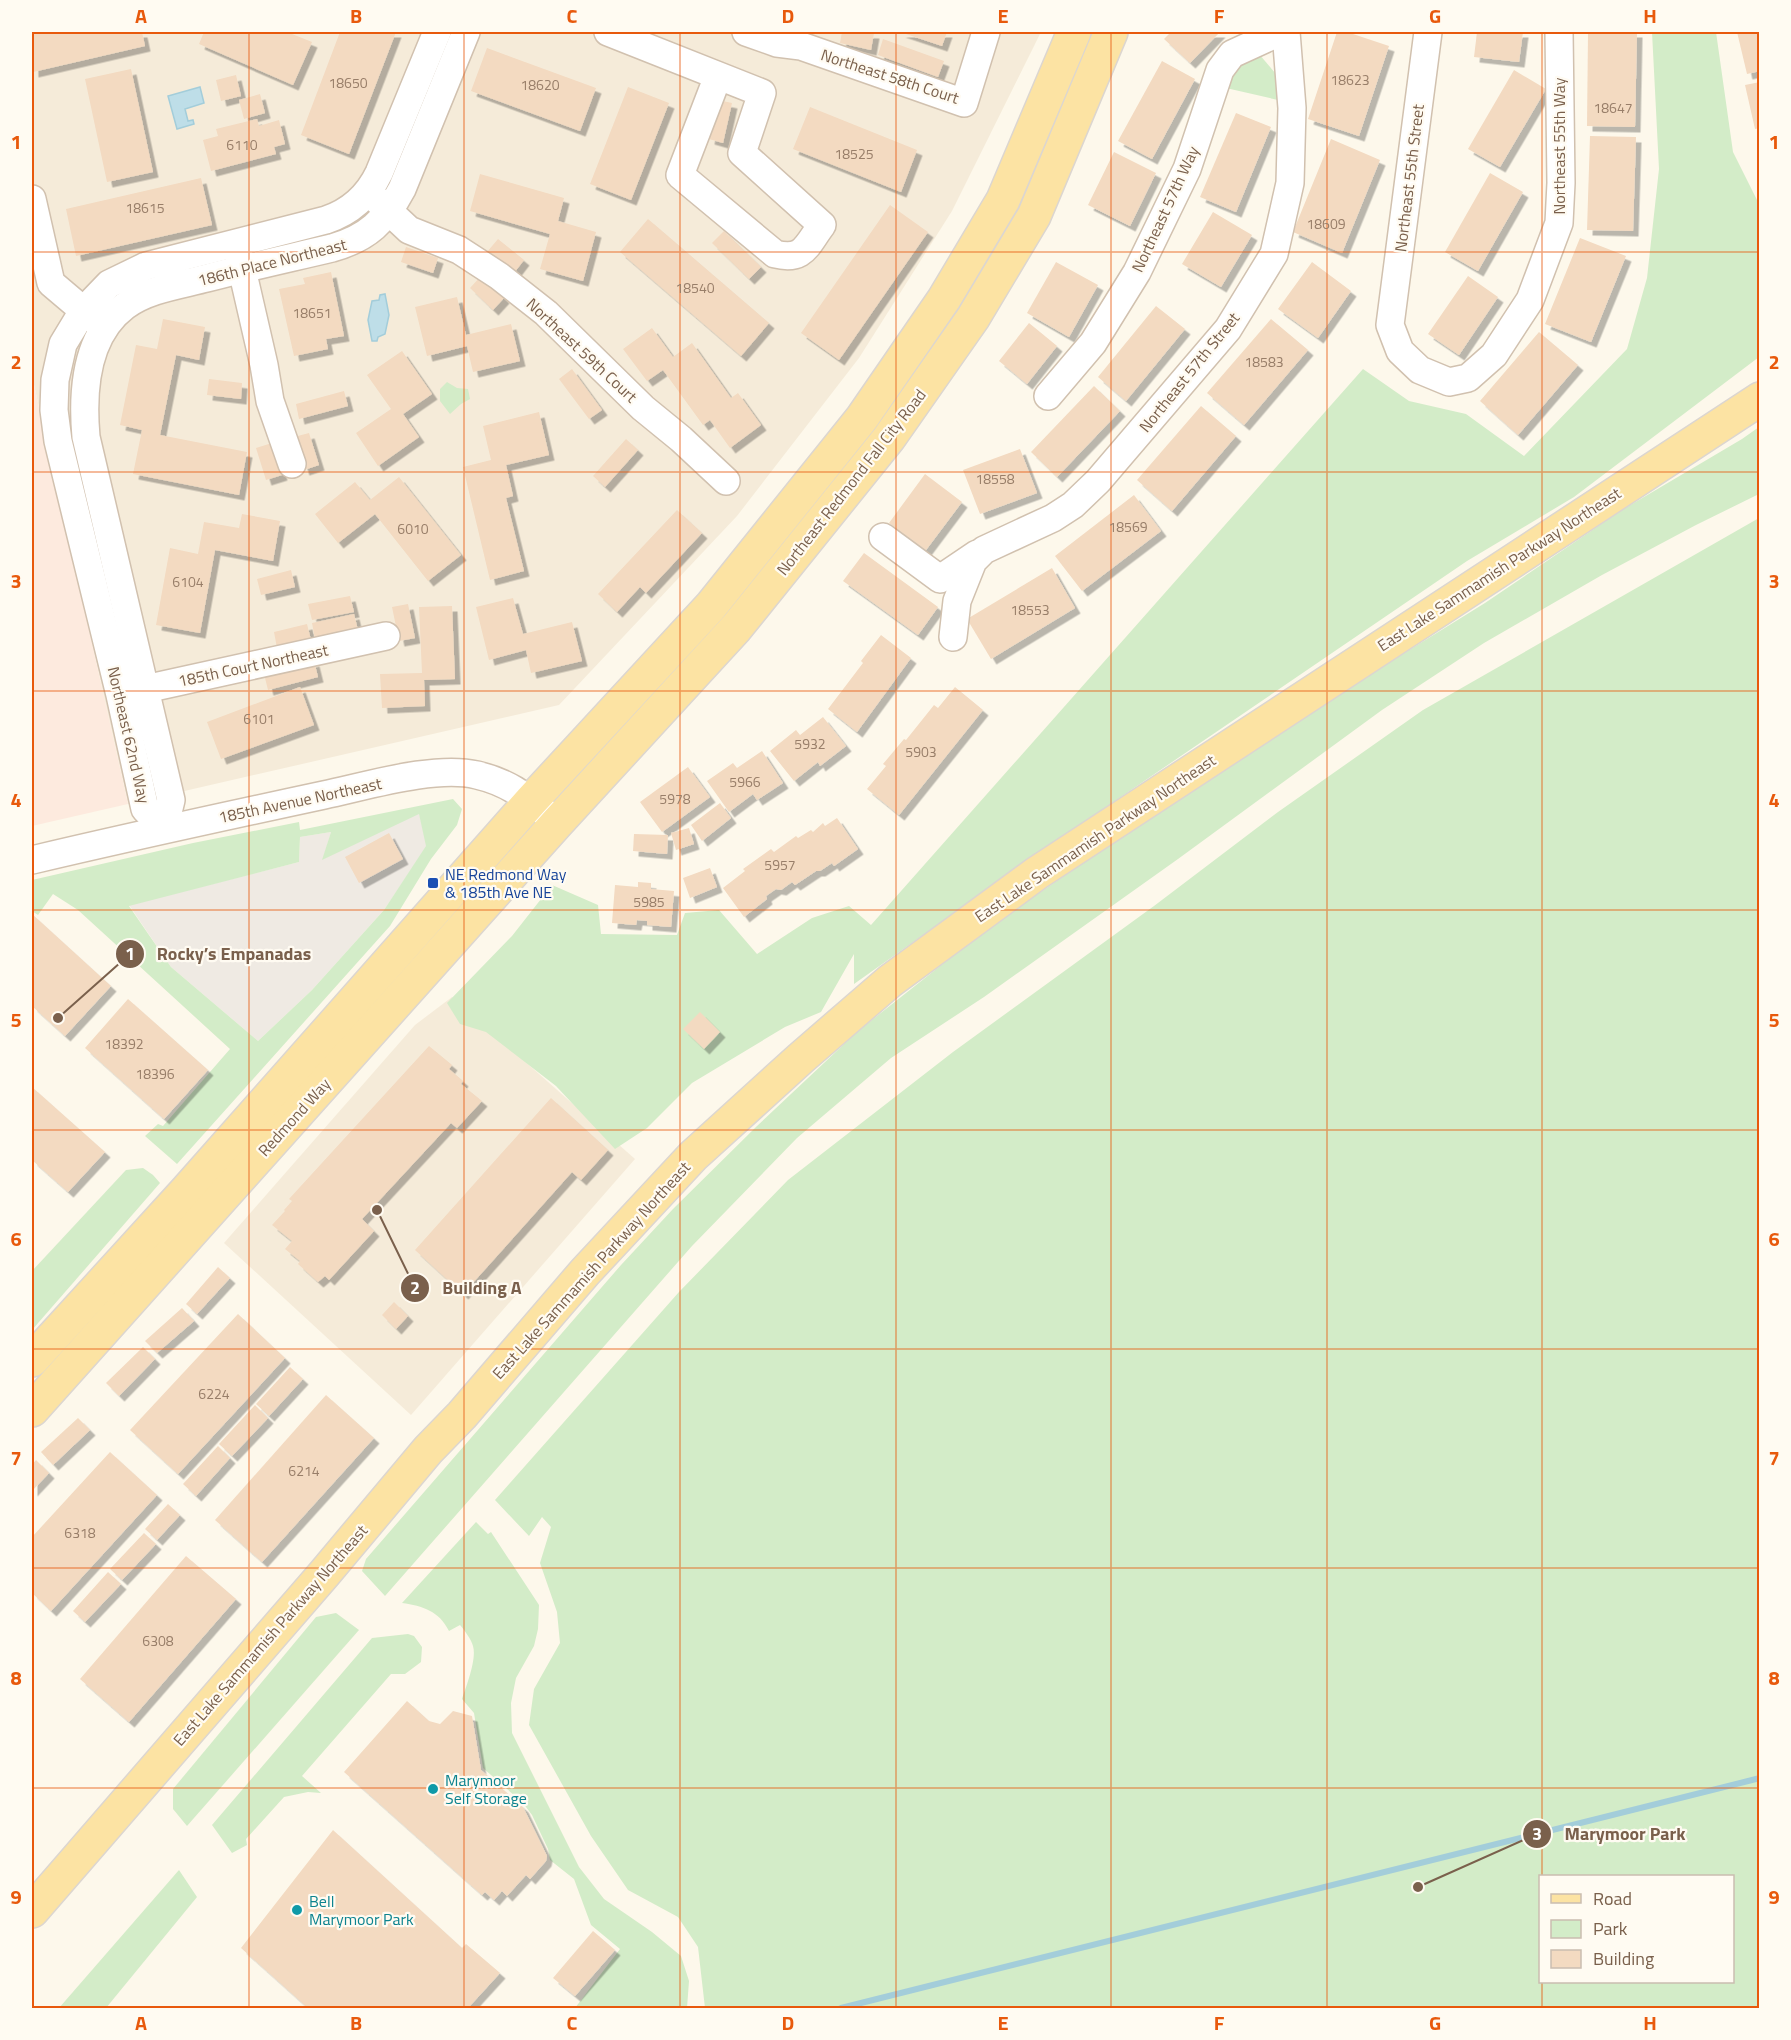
<svg xmlns="http://www.w3.org/2000/svg" width="1791" height="2040" font-family="'Titillium Web',sans-serif">
  <defs>
    <filter id="shadow"><feDropShadow dx="5.5" dy="5.5" stdDeviation="0" flood-color="#0004"/></filter>
  </defs>
  <rect width="100%" height="100%" fill="#fdf8eb"/>
  <g fill="#f5ebd9">
    <polygon points="32,32 1041,32 952,211 859,358 737,516 559,705 128,804 32,376"/>
    <polygon points="452,997 635,1159 411,1415 224,1243 415,1025"/>
  </g>
  <polygon fill="#fdeade" points="32,376 128,804 32,826"/>
  <polygon fill="#efeae3" points="419,813 427,846 384,910 312,990 258,1041 171,967 129,905 299,862 300,837 331,832 323,859"/>
  <g fill="#d3ecc8" fill-rule="evenodd">
    <polygon points="1652,32 1716,32 1733,152 1759,204 1759,357 1574,497 1467,561 1043,850 854,984 854,954 821,1012 785,1027 692,1083 647,1128 615,1149 556,1086 486,1032 460,1024 447,1003 512,936 552,885 598,905 601,934 677,935 685,913 719,910 757,954 812,918 849,906 871,925 1363,369 1409,401 1466,414 1524,456 1627,349 1647,278 1659,169"/>
    <polygon points="1259,54 1276,74 1278,100 1226,88 1234,63"/>
    <polygon points="447,382 457,388 468,389 470,399 461,404 450,414 440,401 440,389"/>
    <polygon points="1759,427 1759,494 1696,525 1602,575 1484,643 1382,710 1178,859 984,997 891,1058 797,1138 692,1246 385,1596 362,1571 366,1559 621,1265 673,1209 757,1126 858,1031 992,925 1129,832 1377,670 1485,603 1622,510 1742,439"/>
    <path d="M1759,518V2008H705L698,1947L678,1917L628,1890L591,1836L529,1725L534,1689L560,1643L557,1612L540,1563L551,1527L542,1517L529,1536L495,1500L679,1292L788,1180L953,1052L1154,906L1278,812L1423,710ZM1540,1876H1732V1982H1540Z"/>
    <path d="M453,799L462,809L457,825L431,859L390,926L177,1164L145,1136L158,1124L163,1126L230,1049L78,910L53,894L38,915L32,911V880L193,843L299,822L300,830ZM419,814L426,846L384,910L312,990L258,1041L171,967L129,906L299,862L300,837L331,832L322,860Z"/>
    <polygon points="143,1168 153,1175 160,1183 32,1330 32,1271 126,1170"/>
    <path d="M476,1522L488,1534L491,1532L539,1605L538,1629L534,1646L516,1678L511,1703L512,1733L579,1867L604,1899L652,1932L681,1956L689,1981L687,2008H575L620,1949L591,1925L574,1879L550,1860L548,1849L532,1815L523,1803L483,1768L474,1713L462,1699C466,1687 477,1659 473,1646C471,1639 465,1631 460,1625L449,1631C439,1611 423,1606 402,1603Z"/>
    <polygon points="336,1613 359,1630 187,1826 173,1809 173,1789 316,1617"/>
    <polygon points="408,1634 414,1636 422,1647 421,1662 405,1674 391,1674 302,1776 321,1793 308,1792 284,1797 246,1839 247,1845 232,1853 212,1825 372,1638"/>
    <polygon points="179,1870 197,1897 106,2008 59,2008"/>
  </g>
  <g fill="#bedee8" stroke="#a3cdda" stroke-width="1.5">
    <polygon points="200,87 204,103 185,109 188,121 193,120 194,124 177,129 168,96"/>
    <polygon points="385,294 389,315 385,334 378,337 377,341 372,341 368,320 372,301 379,300 380,295"/>
  </g>
  <g fill="none" stroke-linecap="round" stroke-linejoin="round">
    <polyline stroke="#a3cdda" stroke-width="6" points="841,2008 1760,1778"/>
  </g>
  <g fill="#f3dac1" filter="url(#shadow)">
    <polygon points="32,32 142,32 145,46 33,72"/>
    <polygon points="204,32 287,32 312,42 293,85 199,44"/>
    <polygon points="340,32 396,32 349,154 301,135"/>
    <polygon points="842,32 874,33 871,50 840,43"/>
    <polygon points="900,32 947,32 942,46"/>
    <polygon points="1171,32 1220,32 1190,63 1164,39"/>
    <polygon points="1337,32 1347,32 1389,46 1359,136 1308,119"/>
    <polygon points="1477,32 1523,32 1519,62 1474,57"/>
    <polygon points="1588,32 1637,32 1635,127 1587,126"/>
    <polygon points="1737,32 1760,32 1760,71 1747,74"/>
    <polygon points="883,39 944,61 938,77 878,55"/>
    <polygon points="487,48 596,88 580,131 471,91"/>
    <polygon points="1162,61 1195,79 1152,159 1118,141"/>
    <polygon points="131,69 153,172 107,182 85,79"/>
    <polygon points="1514,70 1546,89 1500,167 1468,149"/>
    <polygon points="236,75 241,96 221,101 216,80"/>
    <polygon points="1760,82 1760,128 1755,129 1745,85"/>
    <polygon points="628,87 669,103 631,200 590,184"/>
    <polygon points="260,94 265,113 244,119 239,100"/>
    <polygon points="718,100 732,103 723,143 709,139"/>
    <polygon points="810,107 917,150 901,192 793,149"/>
    <polygon points="1236,113 1271,127 1236,212 1200,197"/>
    <polygon points="257,119 259,126 279,120 285,144 274,147 276,154 211,171 203,140 218,136 216,129"/>
    <polygon points="1590,136 1636,137 1633,231 1587,230"/>
    <polygon points="1331,139 1380,160 1342,253 1293,232"/>
    <polygon points="1114,152 1156,173 1130,226 1088,205"/>
    <polygon points="1490,173 1523,192 1478,271 1445,252"/>
    <polygon points="480,174 564,198 558,221 596,232 583,281 540,269 550,234 470,211"/>
    <polygon points="201,178 212,225 76,256 66,209"/>
    <polygon points="890,205 928,232 839,360 801,333"/>
    <polygon points="1213,212 1252,235 1221,287 1182,264"/>
    <polygon points="648,219 769,323 741,356 620,252"/>
    <polygon points="724,231 761,267 749,279 712,243"/>
    <polygon points="1580,238 1626,256 1591,342 1545,324"/>
    <polygon points="498,239 524,260 514,273 487,252"/>
    <polygon points="406,247 438,258 433,273 401,262"/>
    <polygon points="1056,262 1098,285 1069,337 1027,313"/>
    <polygon points="1312,262 1351,291 1318,338 1278,309"/>
    <polygon points="331,272 344,336 326,339 328,349 294,356 279,289 305,284 303,278"/>
    <polygon points="481,276 504,298 493,310 470,288"/>
    <polygon points="1468,276 1498,297 1459,355 1428,334"/>
    <polygon points="457,297 466,335 511,324 520,361 473,372 467,346 427,356 415,307"/>
    <polygon points="1156,306 1185,329 1126,401 1098,377"/>
    <polygon points="163,319 205,327 199,360 176,355 160,435 247,452 239,495 133,474 142,430 120,425 136,345 157,349"/>
    <polygon points="1271,319 1308,350 1244,425 1207,393"/>
    <polygon points="1029,323 1057,346 1027,384 999,361"/>
    <polygon points="652,328 673,357 692,343 731,398 738,393 761,425 730,448 710,420 703,425 663,370 647,381 623,349"/>
    <polygon points="1539,332 1578,365 1518,435 1480,401"/>
    <polygon points="402,351 432,394 403,414 419,437 378,466 356,433 391,409 367,375"/>
    <polygon points="572,369 602,410 589,419 559,379"/>
    <polygon points="209,379 242,383 241,399 207,395"/>
    <polygon points="1094,386 1120,411 1057,477 1031,452"/>
    <polygon points="344,391 348,406 299,419 296,404"/>
    <polygon points="1201,406 1236,436 1172,511 1137,480"/>
    <polygon points="539,412 549,455 506,465 513,496 506,498 524,571 490,580 463,467 491,460 483,426"/>
    <polygon points="309,433 319,465 304,470 294,437"/>
    <polygon points="626,439 638,450 605,487 593,476"/>
    <polygon points="272,443 282,475 266,480 256,448"/>
    <polygon points="1020,449 1037,493 980,514 963,470"/>
    <polygon points="925,474 962,502 926,550 889,523"/>
    <polygon points="399,477 461,555 428,581 375,514 338,543 315,514 355,482 370,500"/>
    <polygon points="1134,495 1161,531 1082,591 1055,556"/>
    <polygon points="677,510 702,533 646,593 640,587 617,612 598,594"/>
    <polygon points="242,514 280,521 273,561 215,550 200,633 156,625 170,548 198,554 204,522 239,528"/>
    <polygon points="864,553 938,607 918,635 843,581"/>
    <polygon points="1052,568 1075,608 991,659 967,619"/>
    <polygon points="291,570 295,587 261,595 257,579"/>
    <polygon points="350,596 354,612 312,620 308,604"/>
    <polygon points="513,598 523,634 572,622 582,661 531,673 526,650 489,660 476,607"/>
    <polygon points="408,604 415,638 399,641 392,607"/>
    <polygon points="452,606 455,679 424,680 425,706 382,708 380,674 422,673 419,607"/>
    <polygon points="354,614 358,630 315,639 312,623"/>
    <polygon points="307,624 311,640 277,648 274,632"/>
    <polygon points="881,635 911,658 857,732 828,709 863,663 861,661"/>
    <polygon points="314,661 318,677 268,690 264,674"/>
    <polygon points="300,687 314,725 221,759 207,722"/>
    <polygon points="955,687 983,710 899,815 867,789 886,766 883,764 904,739 906,740 934,705 938,708"/>
    <polygon points="823,717 846,746 820,766 818,762 794,781 770,751 796,730 800,735"/>
    <polygon points="762,751 783,783 757,800 753,794 729,812 707,781 733,763 737,768"/>
    <polygon points="688,767 710,797 662,832 640,802"/>
    <polygon points="720,803 731,818 702,841 691,825"/>
    <polygon points="837,818 858,849 834,866 832,863 820,871 816,871 795,885 792,882 781,890 776,889 766,896 767,899 744,917 723,888 745,871 743,869 771,849 774,852 796,836 798,838 811,830 813,832 823,823 825,826"/>
    <polygon points="689,828 694,844 676,850 671,833"/>
    <polygon points="389,833 403,859 359,883 345,857"/>
    <polygon points="634,834 668,835 667,854 633,851"/>
    <polygon points="710,868 717,887 690,898 683,878"/>
    <polygon points="638,882 651,883 651,889 674,891 671,927 647,925 647,921 637,920 636,925 612,923 615,885 638,887"/>
    <polygon points="32,914 111,986 65,1036 32,1006"/>
    <polygon points="128,999 208,1070 164,1119 85,1048"/>
    <polygon points="700,1012 720,1032 704,1049 683,1029"/>
    <polygon points="429,1046 452,1065 449,1069 463,1081 461,1084 482,1101 457,1128 451,1123 362,1219 374,1231 329,1280 325,1276 318,1282 298,1264 300,1261 285,1249 292,1241 272,1225 285,1211 284,1210 292,1201 289,1199"/>
    <polygon points="32,1087 105,1152 68,1192 32,1160"/>
    <polygon points="551,1098 608,1150 581,1180 572,1172 463,1294 415,1250"/>
    <polygon points="218,1267 230,1278 197,1314 186,1304"/>
    <polygon points="394,1302 408,1316 396,1329 382,1315"/>
    <polygon points="182,1308 194,1321 157,1353 145,1341"/>
    <polygon points="238,1314 285,1358 178,1474 130,1430"/>
    <polygon points="143,1347 155,1359 119,1396 106,1383"/>
    <polygon points="290,1367 303,1379 269,1416 256,1404"/>
    <polygon points="326,1395 374,1438 262,1562 215,1520"/>
    <polygon points="255,1405 268,1418 232,1456 219,1444"/>
    <polygon points="78,1418 90,1430 53,1465 41,1452"/>
    <polygon points="218,1446 230,1458 196,1496 183,1484"/>
    <polygon points="110,1452 157,1495 51,1611 32,1593 32,1537"/>
    <polygon points="36,1460 49,1473 32,1491 32,1465"/>
    <polygon points="168,1504 180,1515 157,1540 145,1529"/>
    <polygon points="144,1533 156,1544 122,1580 110,1569"/>
    <polygon points="186,1556 236,1599 129,1722 80,1679"/>
    <polygon points="108,1572 121,1584 85,1622 73,1611"/>
    <polygon points="407,1701 429,1721 440,1724 453,1711 472,1716 481,1770 523,1807 547,1856 546,1861 530,1879 526,1875 507,1896 502,1891 494,1900 485,1892 482,1895 344,1772"/>
    <polygon points="333,1830 462,1948 466,1944 500,1973 468,2008 308,2008 241,1948"/>
    <polygon points="593,1931 615,1950 575,1996 553,1978"/>
  </g>
  <g fill="none" stroke-linecap="round" stroke-linejoin="round">
    <defs>
      <g id="minor">
        <path d="M608,32L762,93L742,153L822,225C806,246 804,261 775,254L680,175L718,76"/>
        <polyline points="746,32 777,43 801,46 964,103 986,32"/>
        <polyline points="1428,32 1390,325 1400,351 1420,370 1449,382 1468,378 1494,355 1530,300 1559,223 1561,183 1559,32"/>
        <polyline points="32,199 51,283 97,322"/>
        <polyline points="377,200 409,230 459,250 499,276 546,313 643,408 681,439 726,481"/>
        <polyline points="238,252 264,365 270,401 292,464"/>
        <polyline points="1048,396 1093,343 1137,272 1187,169 1220,70 1232,54 1280,32"/>
        <polyline points="883,537 940,579 977,554"/>
        <polyline points="953,637 957,601 973,561 984,550 1053,518 1073,505 1098,481 1228,329 1274,254 1290,183 1292,108 1286,32"/>
        <polyline points="127,693 386,636"/>
        <path d="M164,829L145,809L120,695L58,441L54,410L55,380L63,344L83,311L109,284L146,266L326,220C350,212 368,196 379,173L437,32"/>
        <path d="M164,829L171,800L86,437C82,392 85,336 125,306C148,289 180,285 207,278C248,267 290,258 332,248C368,238 385,221 402,189L466,32"/>
        <path d="M32,860C129,837 226,816 324,795C367,786 435,765 477,775C507,782 524,795 547,814"/>
      </g>
      <g id="major">
        <polyline points="32,1360 187,1190 531,801 711,606 862,418 944,299 1003,200 1074,32"/>
        <polyline points="32,1410 557,823 736,628 889,438 973,318 1034,216 1111,32"/>
        <polyline points="32,1911 324,1574 428,1450 462,1415 585,1272 693,1156 801,1058 890,981 1037,873 1760,399"/>
      </g>
    </defs>
    <use href="#minor" stroke="#d1c1af" stroke-width="30"/>
    <use href="#major" stroke="#dcd6d0" stroke-width="36"/>
    <use href="#minor" stroke="#fff" stroke-width="27"/>
    <use href="#major" stroke="#fce3a3" stroke-width="33"/>
  </g>
  <path fill="none" stroke="#e8590c" stroke-width="1.5" stroke-opacity="0.55" d="M249,32V2008M464,32V2008M680,32V2008M896,32V2008M1111,32V2008M1327,32V2008M1542,32V1876M32,252H1760M32,472H1760M32,691H1760M32,910H1760M32,1130H1760M32,1349H1760M32,1568H1760M32,1788H1760M1542,1982V2008"/>
  <rect fill="#1a4fb4" stroke="#fffbf2" stroke-width="2" x="427" y="877" width="12" height="12" rx="3"/>
  <g fill="#0f9aa8" stroke="#fffbf2" stroke-width="2">
    <circle cx="433" cy="1789" r="6"/>
    <circle cx="297" cy="1910" r="6"/>
  </g>
  <g text-anchor="middle" stroke-width="4.5" stroke-linejoin="round" paint-order="stroke">
    <g font-size="14" fill="#987e69">
      <text x="1350" y="85">18623</text>
      <text x="348" y="88">18650</text>
      <text x="540" y="90">18620</text>
      <text x="1613" y="113">18647</text>
      <text x="242" y="150">6110</text>
      <text x="854" y="159">18525</text>
      <text x="145" y="213">18615</text>
      <text x="1326" y="229">18609</text>
      <text x="695" y="293">18540</text>
      <text x="312" y="318">18651</text>
      <text x="1264" y="367">18583</text>
      <text x="995" y="484">18558</text>
      <text x="1128" y="532">18569</text>
      <text x="413" y="534">6010</text>
      <text x="188" y="587">6104</text>
      <text x="1030" y="615">18553</text>
      <text x="259" y="724">6101</text>
      <text x="810" y="749">5932</text>
      <text x="921" y="757">5903</text>
      <text x="745" y="787">5966</text>
      <text x="675" y="804">5978</text>
      <text x="780" y="870">5957</text>
      <text x="649" y="907">5985</text>
      <text x="124" y="1049">18392</text>
      <text x="155" y="1079">18396</text>
      <text x="214" y="1399">6224</text>
      <text x="304" y="1476">6214</text>
      <text x="80" y="1538">6318</text>
      <text x="158" y="1646">6308</text>
    </g>
    <g font-size="16" fill="#7a604c" stroke="#fffbf2">
      <text transform="translate(890 76) rotate(18)" y="6">Northeast 58th Court</text>
      <text transform="translate(1559 146) rotate(-90)" y="6">Northeast 55th Way</text>
      <text transform="translate(1409 178) rotate(-83)" y="6">Northeast 55th Street</text>
      <text transform="translate(1165 209) rotate(-65)" y="6">Northeast 57th Way</text>
      <text transform="translate(272 262) rotate(-14)" y="6">186th Place Northeast</text>
      <text transform="translate(582 350) rotate(43)" y="6">Northeast 59th Court</text>
      <text transform="translate(1189 372) rotate(-51)" y="6">Northeast 57th Street</text>
      <text transform="translate(851 482) rotate(-52)" y="6">Northeast Redmond Fall City Road</text>
      <text transform="translate(1499 569) rotate(-33)" y="6">East Lake Sammamish Parkway Northeast</text>
      <text transform="translate(253 665) rotate(-12)" y="6">185th Court Northeast</text>
      <text transform="translate(129 735) rotate(77)" y="6">Northeast 62nd Way</text>
      <text transform="translate(300 800) rotate(-12)" y="6">185th Avenue Northeast</text>
      <text transform="translate(1095 838) rotate(-34)" y="6">East Lake Sammamish Parkway Northeast</text>
      <text transform="translate(294 1117) rotate(-48)" y="6">Redmond Way</text>
      <text transform="translate(591 1270) rotate(-48)" y="6">East Lake Sammamish Parkway Northeast</text>
      <text transform="translate(270 1635) rotate(-49)" y="6">East Lake Sammamish Parkway Northeast</text>
    </g>
    <g font-size="16" fill="#164399" stroke="#fffbf2" text-anchor="start">
      <text x="445" y="880">NE Redmond Way<tspan x="445" dy="18">&amp; 185th Ave NE</tspan></text>
    </g>
    <g font-size="16" fill="#0d838f" stroke="#fffbf2" text-anchor="start">
      <text x="445" y="1786">Marymoor<tspan x="445" dy="18">Self Storage</tspan></text>
      <text x="309" y="1907">Bell<tspan x="309" dy="18">Marymoor Park</tspan></text>
    </g>
  </g>
  <path fill="none" stroke="#7a604c" stroke-width="2" d="M58 1018L130 954M377 1210L415 1288M1418 1887L1537 1834"/>
  <g fill="#7a604c" stroke="#fffbf2" stroke-width="2">
    <circle cx="58" cy="1018" r="6"/>
    <circle cx="377" cy="1210" r="6"/>
    <circle cx="1418" cy="1887" r="6"/>
    <circle cx="130" cy="954" r="15"/>
    <circle cx="415" cy="1288" r="15"/>
    <circle cx="1537" cy="1834" r="15"/>
  </g>
  <g font-size="18" text-anchor="middle" font-weight="bold" fill="#fff">
    <text x="130" y="960">1</text>
    <text x="415" y="1294">2</text>
    <text x="1537" y="1840">3</text>
  </g>
  <g font-size="18" text-anchor="middle" font-weight="bold" fill="#7a604c" stroke="#fffbf2" stroke-width="4.5" stroke-linejoin="round" paint-order="stroke">
    <text x="234" y="960">Rocky’s Empanadas</text>
    <text x="482" y="1294">Building A</text>
    <text x="1625" y="1840">Marymoor Park</text>
  </g>
  <rect width="1791" height="2040" fill="none" stroke="#fffbf2" stroke-width="66"/>
  <rect x="1539" y="1875" width="195" height="108" fill="#fffbf2" stroke="#cabdb0" stroke-width="1.5"/>
  <rect x="1551" y="1894" width="30" height="9" fill="#fce3a3" stroke="#cabdb0" stroke-width="1.5"/>
  <text x="1593" y="1905" font-size="18" fill="#7a604c">Road</text>
  <rect x="1551" y="1920" width="30" height="18" fill="#d3ecc8" stroke="#cabdb0" stroke-width="1.5"/>
  <text x="1593" y="1935" font-size="18" fill="#7a604c">Park</text>
  <rect x="1551" y="1950" width="30" height="18" fill="#f3dac1" stroke="#cabdb0" stroke-width="1.5"/>
  <text x="1593" y="1965" font-size="18" fill="#7a604c">Building</text>
  <rect x="33" y="33" width="1725" height="1974" fill="none" stroke="#e8590c" stroke-width="2"/>
  <g font-size="20" text-anchor="middle" font-weight="bold" fill="#e8590c">
    <text x="141" y="23">A</text>
    <text x="356" y="23">B</text>
    <text x="572" y="23">C</text>
    <text x="788" y="23">D</text>
    <text x="1003" y="23">E</text>
    <text x="1219" y="23">F</text>
    <text x="1435" y="23">G</text>
    <text x="1650" y="23">H</text>
    <text x="16" y="149">1</text>
    <text x="1774" y="149">1</text>
    <text x="16" y="369">2</text>
    <text x="1774" y="369">2</text>
    <text x="16" y="588">3</text>
    <text x="1774" y="588">3</text>
    <text x="16" y="807">4</text>
    <text x="1774" y="807">4</text>
    <text x="16" y="1027">5</text>
    <text x="1774" y="1027">5</text>
    <text x="16" y="1246">6</text>
    <text x="1774" y="1246">6</text>
    <text x="16" y="1465">7</text>
    <text x="1774" y="1465">7</text>
    <text x="16" y="1685">8</text>
    <text x="1774" y="1685">8</text>
    <text x="16" y="1904">9</text>
    <text x="1774" y="1904">9</text>
    <text x="141" y="2030">A</text>
    <text x="356" y="2030">B</text>
    <text x="572" y="2030">C</text>
    <text x="788" y="2030">D</text>
    <text x="1003" y="2030">E</text>
    <text x="1219" y="2030">F</text>
    <text x="1435" y="2030">G</text>
    <text x="1650" y="2030">H</text>
  </g>
</svg>
